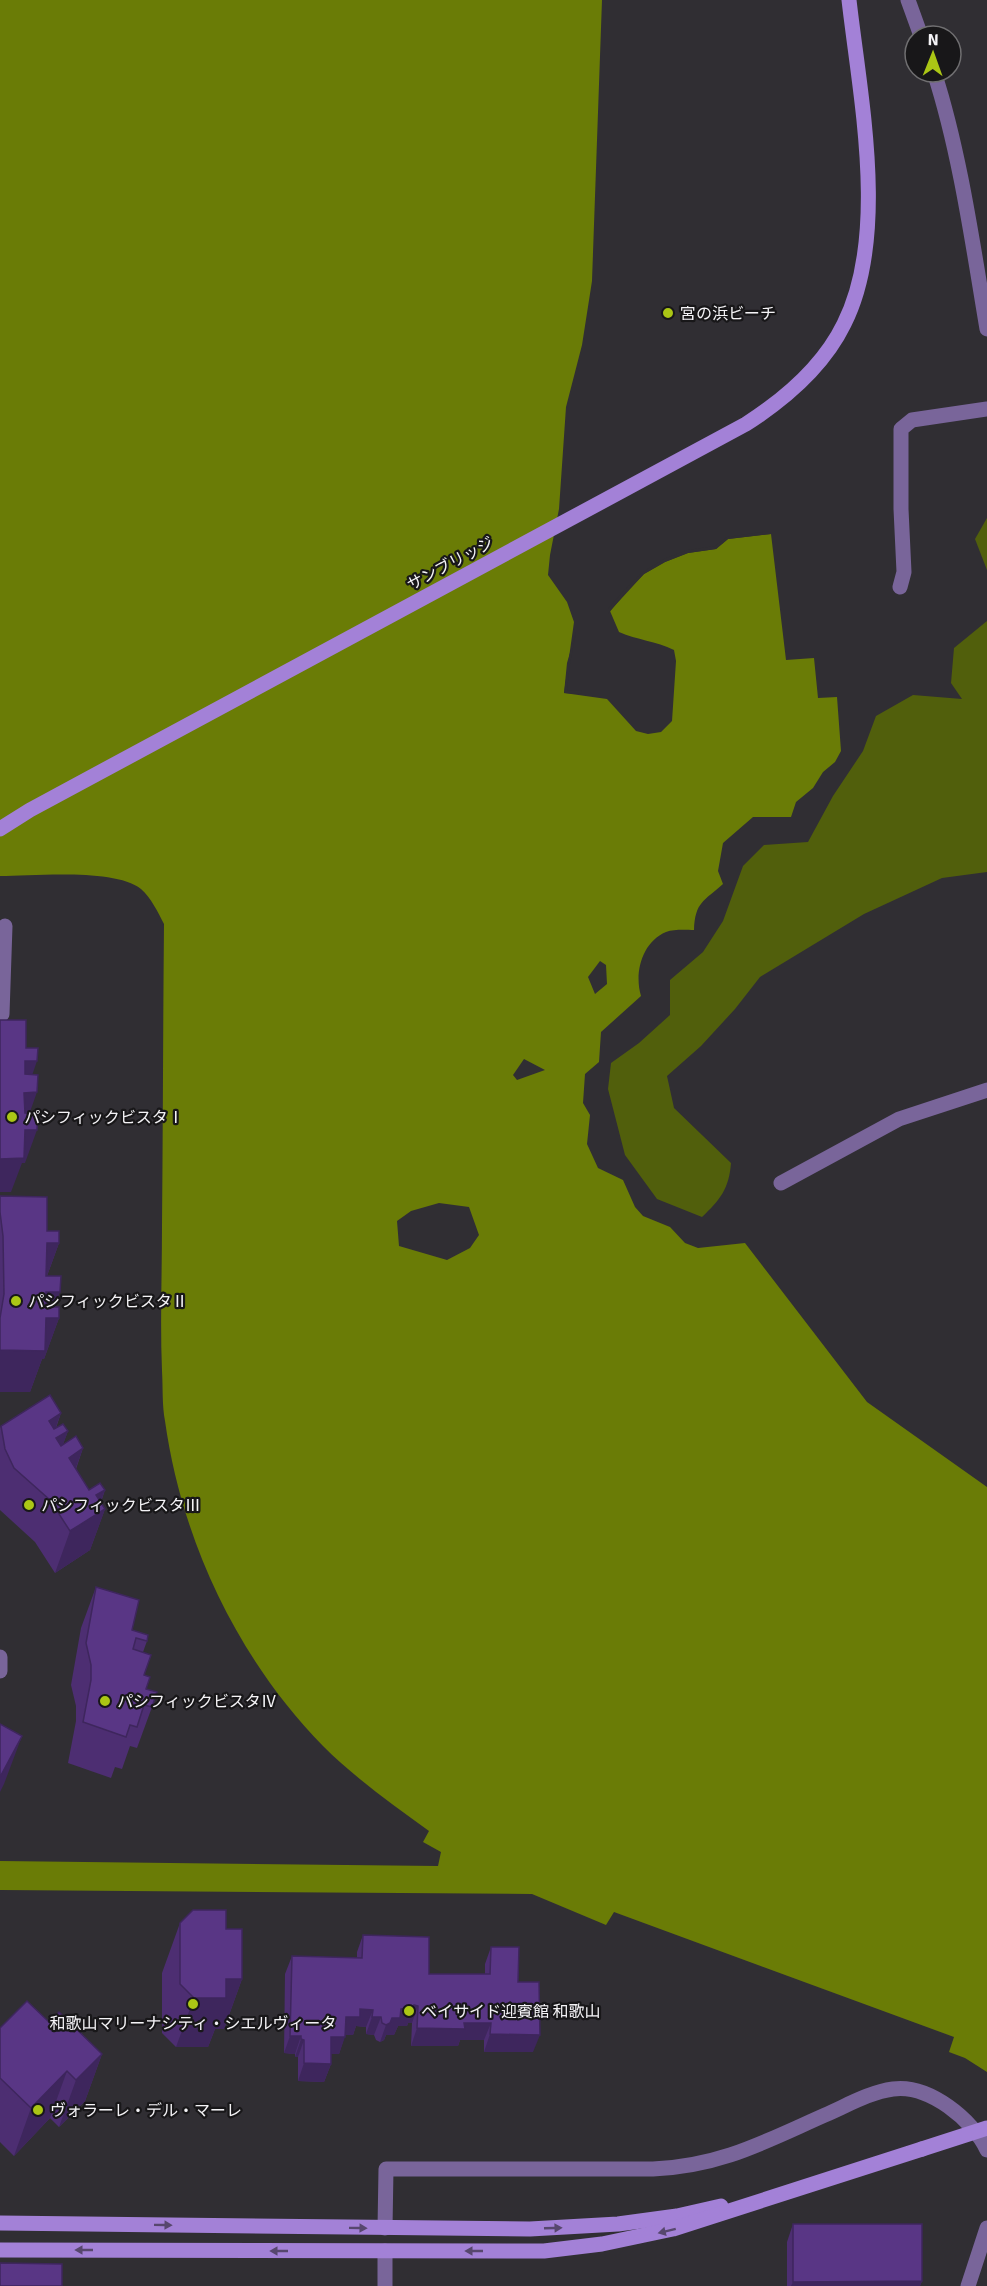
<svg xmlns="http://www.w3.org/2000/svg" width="987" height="2286" font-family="Signika,'Noto Sans JP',sans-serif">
  <rect width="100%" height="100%" fill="#302e33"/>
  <g fill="#515f0c">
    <polygon points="987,518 987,570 975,539"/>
    <path d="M987,621V872L942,878L864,914L760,977L735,1009L701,1046L667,1076L674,1108L731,1163C729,1189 720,1200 702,1217L657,1199L625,1155L608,1089L611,1063L639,1043L670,1015V980L703,952L723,921L743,866L764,845L808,842L833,796L863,751L876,716L913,695L962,699L951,683L954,648Z"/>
  </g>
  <path fill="#6a7c06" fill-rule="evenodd" d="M0,0H602L592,281L582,345L566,407L559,509L550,555L548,575L567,602L574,622L564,693L607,699L636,731L648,734L661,732L672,721L676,661L674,650C656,641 637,640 619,632L610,611L644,574L665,562L688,553L716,549L728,539L771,534L786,660L814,658L818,698L837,697L841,751L835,762L823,772L813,788L796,802L791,817H753L723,843L718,871L723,884C704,901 695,902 694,930C686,930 674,929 666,932C642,942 634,973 641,996L601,1032L599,1062L585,1074L583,1103L590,1115L587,1144L598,1168L623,1180L635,1207L643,1216L670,1227L685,1243L698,1248L745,1243L867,1402L987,1487V2072L965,2058L949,2052L954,2037L614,1912L606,1925L532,1894L0,1890V1861L438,1866L441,1852L423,1842L429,1831C392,1804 355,1778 323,1746C238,1659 182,1542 165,1421C162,1405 163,1388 162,1371C160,1323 162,1274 162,1225C163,1125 163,1024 164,924C158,912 151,898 141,889C115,868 34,876 0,876ZM600,961L606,965L607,984L595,994L588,977ZM524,1059L545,1070L517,1080L513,1075ZM439,1203L469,1207L479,1235L470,1248L447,1260L399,1246L397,1221L411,1211Z"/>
  <g fill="#302e33">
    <polygon points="770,531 771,534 728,539 716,549 688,553 665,562 644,574 626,592 608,614 608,609 624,590 643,572 664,559 687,550 715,546 727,537"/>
    <polygon points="576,632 570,664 567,690 582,691 581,694 564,693 567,663"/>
  </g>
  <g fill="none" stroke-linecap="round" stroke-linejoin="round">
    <g stroke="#79659a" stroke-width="15">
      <polyline points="908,0 921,36"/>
      <path d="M934,72C960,152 973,246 987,329"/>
      <polyline points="900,587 904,572 901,509 901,429 912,420 987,409"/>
      <polyline points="0,1014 2,1014 5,926"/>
      <polyline points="781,1183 899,1119 987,1090"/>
      <polyline points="0,1657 0,1671"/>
      <path d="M385,2228L386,2169H653C721,2166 764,2142 825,2115C846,2106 870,2092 893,2089C929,2084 973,2120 987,2150"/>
      <polyline points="385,2286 385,2251"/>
      <polyline points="968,2286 987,2228"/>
    </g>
    <g stroke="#a381d7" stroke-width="15">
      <path d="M0,829L30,810L746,424C785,399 823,367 844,324C889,235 860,97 849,0"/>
      <polyline points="0,2223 530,2229 618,2224 677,2216 721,2206"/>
      <polyline points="0,2250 508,2251 544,2251 602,2244 673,2229 922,2149"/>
    </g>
    <polyline stroke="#a381d7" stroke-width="15" points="922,2149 987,2128"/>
  </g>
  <g fill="#4d2e72">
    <polygon points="0,1196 47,1231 59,1243 47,1276 59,1318 44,1359 42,1359 30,1392 0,1392"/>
    <polygon points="61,1413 56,1428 68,1431 63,1444 83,1448 76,1469 89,1490 105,1490 101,1502 105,1509 90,1550 55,1573 35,1542 0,1510 0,1428 1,1426"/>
    <polygon points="96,1587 132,1630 147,1641 143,1652 144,1675 146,1689 152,1707 137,1748 130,1746 122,1769 115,1767 111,1778 68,1763 76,1721 76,1706 71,1685 81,1628"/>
    <polygon points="180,1923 226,1929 242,1979 224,2029 215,2029 208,2047 176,2047 162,2033 162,1973"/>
    <polygon points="363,1935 429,1974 485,1974 485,1964 491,1947 518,1982 533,2052 484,2052 484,2040 460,2040 458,2046 411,2046 412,2023 408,2023 407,2026 398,2026 394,2035 386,2035 384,2040 380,2042 376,2040 374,2035 366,2034 366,2027 356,2026 353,2035 345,2035 339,2054 331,2054 331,2064 324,2082 298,2081 298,2057 295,2057 295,2054 284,2053 285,1974 292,1956 357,1958 357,1952"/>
    <polygon points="49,2022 102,2054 85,2101 59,2127 50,2118 14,2156 0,2142 0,2028"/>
    <polygon points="793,2224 922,2281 920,2286 787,2286 787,2242"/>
  </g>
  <g fill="#3e265d">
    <polygon points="25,1061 37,1061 26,1093 37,1092 25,1126 13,1095"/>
    <polygon points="25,1130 37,1130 25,1163 22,1163 11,1192 0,1192 0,1159"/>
    <polygon points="47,1243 59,1243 44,1284"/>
    <polygon points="46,1292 60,1292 51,1318 59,1318 44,1359 42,1359 30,1392 0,1392 0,1350"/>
    <polygon points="61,1413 46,1454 49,1421"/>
    <polygon points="68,1431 53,1472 56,1438"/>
    <polygon points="83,1448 68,1490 69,1458"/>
    <polygon points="105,1490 96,1515 105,1509 90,1550 55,1573 70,1531 96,1495"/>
    <polygon points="22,1736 4,1784 0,1792 0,1777"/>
    <polygon points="226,1979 242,1979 224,2029 215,2029 208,2047 176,2047 194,1998"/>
    <polygon points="414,2005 418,2006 412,2023 408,2023 407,2026 398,2026 394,2035 386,2035 384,2040 380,2042 386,2025 392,2018 401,2009"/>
    <polygon points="360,2009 373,2010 366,2027 356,2026 353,2035 339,2035 346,2017"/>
    <polygon points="372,2017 381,2017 374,2035 366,2034"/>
    <polygon points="464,2023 491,2023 484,2040 460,2040 458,2046 411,2046 417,2028"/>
    <polygon points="490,2034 540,2035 533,2052 484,2052"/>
    <polygon points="290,2036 301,2036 295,2054 284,2053"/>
    <polygon points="331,2037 345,2037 339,2054 325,2054"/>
    <polygon points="301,2039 304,2040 298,2057 295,2057"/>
    <polygon points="102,2054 85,2101 59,2127 76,2080"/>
    <polygon points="304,2063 331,2064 324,2082 298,2081"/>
    <polygon points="67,2071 50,2118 14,2156 31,2108"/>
    <polygon points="922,2281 920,2286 791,2286 793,2282"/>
  </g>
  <g fill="#593685" stroke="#3e265d" stroke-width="1.5">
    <polygon points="0,1020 26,1020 26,1048 38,1048 37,1061 25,1061 25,1074 38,1075 37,1092 24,1093 25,1113 38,1114 37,1130 25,1130 24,1158 0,1159"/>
    <polygon points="0,1196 47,1197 47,1231 59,1231 59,1243 47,1243 46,1276 61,1276 60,1292 46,1292 46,1307 59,1307 59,1318 46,1318 45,1351 0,1350 0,1318 4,1294 3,1236 0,1212"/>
    <polygon points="50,1395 61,1413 49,1421 54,1429 63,1424 68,1431 56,1438 61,1446 76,1436 83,1448 69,1458 89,1490 100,1483 105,1490 96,1495 105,1509 70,1531 50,1500 14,1468 5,1449 1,1426"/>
    <polygon points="96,1587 139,1600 132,1630 148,1635 147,1641 136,1638 133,1649 151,1655 144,1675 150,1677 146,1689 157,1692 152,1707 144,1705 137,1727 130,1725 126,1737 83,1722 91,1680 91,1665 86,1643"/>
    <polygon points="0,1724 22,1736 0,1777"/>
    <polygon points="193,1910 226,1910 226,1929 242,1929 242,1979 226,1979 226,1998 194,1998 180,1984 180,1923"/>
    <polygon points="363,1935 429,1937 429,1974 490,1974 491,1947 519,1947 518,1982 539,1982 540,2035 490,2034 491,2023 464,2023 465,2029 417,2028 418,2006 414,2005 413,2008 401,2009 400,2018 392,2018 390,2023 386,2025 382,2023 381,2017 372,2017 373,2010 360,2009 360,2017 346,2017 345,2037 331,2037 331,2064 304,2063 304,2040 301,2039 301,2036 290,2036 292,1956 362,1958"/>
    <polygon points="27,2001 49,2022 59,2012 102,2054 76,2080 67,2071 31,2108 0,2078 0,2028"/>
    <polygon points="793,2224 922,2224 922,2281 793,2282"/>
    <polygon points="0,2263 62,2264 62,2286 0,2286"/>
  </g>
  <defs><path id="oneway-solid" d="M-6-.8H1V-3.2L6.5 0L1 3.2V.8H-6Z" transform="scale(1.5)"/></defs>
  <g fill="#57476e">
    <use href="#oneway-solid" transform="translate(163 2225) rotate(1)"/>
    <use href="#oneway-solid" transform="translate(358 2228) rotate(1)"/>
    <use href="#oneway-solid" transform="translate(553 2228) rotate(-2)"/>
    <use href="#oneway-solid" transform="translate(667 2231) rotate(166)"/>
    <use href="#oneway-solid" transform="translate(84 2250) rotate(-180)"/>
    <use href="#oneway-solid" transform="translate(279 2251) rotate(-180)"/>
    <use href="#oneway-solid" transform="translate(474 2251) rotate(-180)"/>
  </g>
  <g fill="#abc615" stroke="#181719" stroke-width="2">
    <circle cx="668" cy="313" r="6"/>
    <circle cx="12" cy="1117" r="6"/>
    <circle cx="16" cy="1301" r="6"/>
    <circle cx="29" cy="1505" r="6"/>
    <circle cx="105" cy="1701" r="6"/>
    <circle cx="193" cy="2004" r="6"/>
    <circle cx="409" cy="2011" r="6"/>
    <circle cx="38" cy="2110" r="6"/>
  </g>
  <g text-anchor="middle" stroke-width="4.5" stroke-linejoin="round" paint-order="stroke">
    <g font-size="16" fill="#f4f3f6" stroke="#181719" text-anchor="start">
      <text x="680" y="319">宮の浜ビーチ</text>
      <text x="24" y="1123">パシフィックビスタⅠ</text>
      <text x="28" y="1307">パシフィックビスタⅡ</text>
      <text x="41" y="1511">パシフィックビスタⅢ</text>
      <text x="117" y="1707">パシフィックビスタⅣ</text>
      <text x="421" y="2017">ベイサイド迎賓館 和歌山</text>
      <text x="193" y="2029" text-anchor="middle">和歌山マリーナシティ・シエルヴィータ</text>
      <text x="50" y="2116">ヴォラーレ・デル・マーレ</text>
    </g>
    <g font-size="16" fill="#f4f3f6" stroke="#181719">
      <text transform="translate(450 563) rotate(-28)" y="6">サンブリッジ</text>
    </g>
  </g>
  <g transform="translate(933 54) rotate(1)"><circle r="28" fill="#181719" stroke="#706f71" stroke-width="1.5"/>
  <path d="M0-4.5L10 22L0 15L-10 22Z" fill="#abc615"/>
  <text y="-9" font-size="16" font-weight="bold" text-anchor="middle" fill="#f4f3f6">N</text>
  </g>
</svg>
